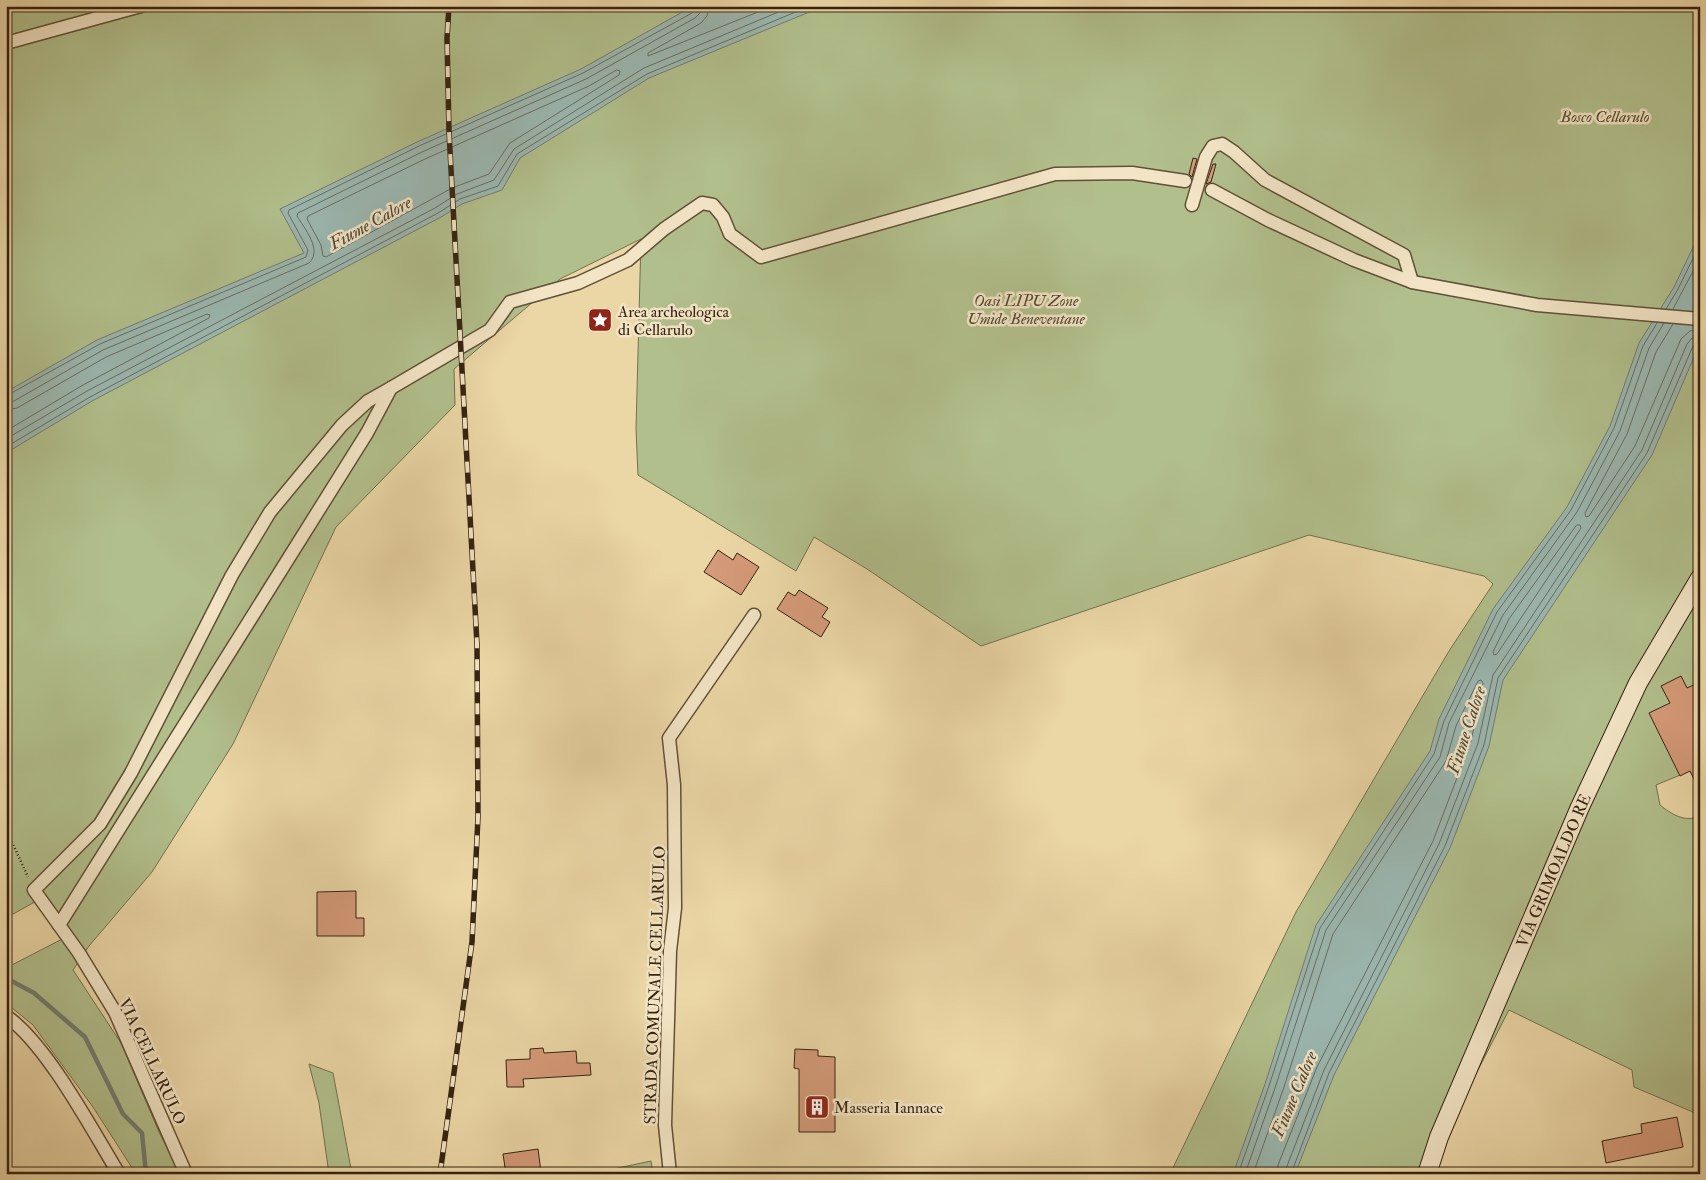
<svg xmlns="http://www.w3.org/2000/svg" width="1706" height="1180" font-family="'IM FELL Double Pica',serif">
  <rect width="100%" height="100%" fill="#ebd6a6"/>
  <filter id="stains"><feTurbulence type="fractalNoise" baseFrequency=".004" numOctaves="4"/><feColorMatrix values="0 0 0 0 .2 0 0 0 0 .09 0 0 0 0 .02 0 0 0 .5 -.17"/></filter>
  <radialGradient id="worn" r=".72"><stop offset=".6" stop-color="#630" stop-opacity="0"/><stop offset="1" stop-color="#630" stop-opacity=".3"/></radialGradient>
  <g fill="#b1bf8c" stroke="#73714e">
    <path d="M6,6H1700V791L1690,771L1656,785L1660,805C1671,814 1685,823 1700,816V1115L1634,1087L1632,1070L1509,1010L1424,1174H1170L1296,912L1449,651L1493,584L1484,576L1309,535L981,646L867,569L814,537L796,571L638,475L636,429L641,239L560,279L454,369L455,405L336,527L233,744L152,872L89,946L73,970L121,1043L159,1132L180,1174H136L93,1107L33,1025L6,1003V968L70,935L40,899L6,918Z"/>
    <polygon points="309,1064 333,1073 352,1174 329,1174 319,1103"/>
    <polygon points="651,1161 653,1174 590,1174"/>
  </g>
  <g fill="#9bb7b0" stroke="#727c70">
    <polygon points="693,6 824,6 649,78 520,158 502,190 462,204 441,217 92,401 6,453 6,392 97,340 304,253 280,209 417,142 581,69"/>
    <polygon points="1700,233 1700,343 1652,455 1503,680 1489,746 1450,848 1334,1075 1295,1174 1233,1174 1265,1084 1316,925 1430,751 1439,719 1493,609 1567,507 1610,426 1639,343 1674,287"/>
  </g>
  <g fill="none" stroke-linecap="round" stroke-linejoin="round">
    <g stroke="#686d60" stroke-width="1">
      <polyline points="708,6 707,16 701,23 648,53 648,56 773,6"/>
      <polygon points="617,70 620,71 619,75 510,143 489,174 452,188 326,257 323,256 321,245 307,219 308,216 425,159 589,86"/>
      <polyline points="1666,309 1678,289 1700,244"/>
      <polyline points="1673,309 1700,258"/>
      <polyline points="1673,324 1656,352 1627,434 1585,513 1586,517 1589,516 1635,446 1681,339 1690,331 1700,329"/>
      <polyline points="6,396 100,344 306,257 308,250 288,213 289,210 419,146 583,73 692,13 695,6"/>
      <path d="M6,402L14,401L103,350L309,263C323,250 304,228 297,216L298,213L422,152L586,79L695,18L700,13L701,6"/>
      <polyline points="6,410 17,408 106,357 207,314 210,315 209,318 83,385 6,431"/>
      <polyline points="6,439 87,391 435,208 457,194 494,180 514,149 644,68 793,6"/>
      <polyline points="6,447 90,397 438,213 460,199 498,186 517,154 647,74 810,6"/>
      <polygon points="1577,525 1580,525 1581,528 1497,654 1494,655 1493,652 1509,619"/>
      <polyline points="1238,1174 1269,1086 1320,928 1434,754 1444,721 1497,612 1571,510 1614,428 1643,346 1657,323"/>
      <polyline points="1245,1174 1275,1088 1326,930 1440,757 1449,723 1503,615 1577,512 1620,431 1649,348 1664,323"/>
      <polyline points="1253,1174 1283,1090 1333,934 1446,761 1456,726 1478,681 1481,680 1483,683 1471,741 1433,841 1317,1067 1278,1165 1277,1174"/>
      <polyline points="1284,1174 1324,1070 1439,844 1478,743 1493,675 1642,450 1687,344 1692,338 1700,337"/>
      <polyline points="1291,1174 1329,1073 1445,846 1484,745 1498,678 1647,453 1693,346 1700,343"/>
    </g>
    <polyline stroke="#727c70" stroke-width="4.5" points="6,978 34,993 85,1037 123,1114 142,1133 146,1174"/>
  </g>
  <g fill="#d59a79" stroke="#352310">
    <polygon points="1193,158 1197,159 1192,177 1189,174"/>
    <polygon points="1213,164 1216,164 1211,182 1206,184"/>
    <polygon points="718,550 733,560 737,553 759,567 741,595 704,572"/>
    <polygon points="799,590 828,608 822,617 830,622 821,637 777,609 788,592 795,596"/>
    <polygon points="1681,676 1687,688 1700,682 1700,791 1690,771 1680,776 1649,713 1670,703 1661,686"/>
    <polygon points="356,891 356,918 364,918 364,936 317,936 317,892"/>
    <polygon points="543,1048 544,1053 576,1051 577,1063 590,1063 591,1075 523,1079 524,1087 507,1087 506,1060 530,1059 530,1049"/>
    <polygon points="795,1049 818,1050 818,1056 835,1057 835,1132 799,1132 799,1069 794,1068"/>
    <polygon points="1677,1117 1683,1147 1606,1163 1602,1141 1642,1133 1641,1124"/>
    <polygon points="538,1149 541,1172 506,1174 503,1154"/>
  </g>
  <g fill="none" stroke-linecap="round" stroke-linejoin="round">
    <defs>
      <g id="street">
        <polyline points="6,43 141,6"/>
        <polyline points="1212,190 1268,220 1354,260 1412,282 1537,305 1700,319"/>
        <polyline points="1192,205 1206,157 1213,146 1222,144 1234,152 1265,180 1404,255 1412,282"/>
        <polyline points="59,925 367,433 391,388 490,330 510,302 578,283 628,260 664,229 702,203 713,205 723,217 730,234 761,257 1055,174 1132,173 1185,181"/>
        <path d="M6,1016C47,1044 92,1130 119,1174"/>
        <polyline points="186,1174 115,1012 79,953 34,890 100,824 131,773 232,575 270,512 342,425 368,401 391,388"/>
        <polyline points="670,1174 665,1125 670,951 675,908 674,785 669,738 754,615"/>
      </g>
      <g id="secondary">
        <path id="s1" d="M1427,1174L1439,1137L1580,807L1638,683L1700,578"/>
      </g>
    </defs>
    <use href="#street" stroke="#625036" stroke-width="15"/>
    <use href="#secondary" stroke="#352310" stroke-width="20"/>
    <polyline stroke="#352310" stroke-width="2.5" stroke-dasharray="1 2.5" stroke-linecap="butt" points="6,829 28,877"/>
    <use href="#street" stroke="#f2e4c5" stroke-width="12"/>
    <use href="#secondary" stroke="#f2e4c5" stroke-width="18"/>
    <defs>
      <polyline id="rail" points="440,1174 472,942 478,817 477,644 449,132 447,38 449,6"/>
    </defs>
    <use href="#rail" stroke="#352310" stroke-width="5.5"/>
    <use href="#rail" stroke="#f2e4c5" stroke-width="4" stroke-dasharray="11" stroke-linecap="butt"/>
  </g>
  <defs>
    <symbol id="sight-square" viewBox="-11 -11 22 22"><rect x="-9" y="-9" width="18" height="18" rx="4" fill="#8f2418" stroke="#f2e4c5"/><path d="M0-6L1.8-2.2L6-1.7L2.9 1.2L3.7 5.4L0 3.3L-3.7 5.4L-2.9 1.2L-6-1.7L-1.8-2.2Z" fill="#fff"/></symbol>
    <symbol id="building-square" viewBox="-11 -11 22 22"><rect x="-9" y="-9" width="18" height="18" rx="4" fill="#8f2418" stroke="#f2e4c5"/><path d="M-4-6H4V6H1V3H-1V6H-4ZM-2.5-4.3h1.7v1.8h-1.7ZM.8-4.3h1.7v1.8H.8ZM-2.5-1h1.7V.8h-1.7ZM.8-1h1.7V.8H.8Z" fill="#fff"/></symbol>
  </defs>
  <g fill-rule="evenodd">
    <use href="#sight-square" x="586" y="306" width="28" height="28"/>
    <use href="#building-square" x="803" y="1093" width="28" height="28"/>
  </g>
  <g text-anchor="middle" stroke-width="5" stroke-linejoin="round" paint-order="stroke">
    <g font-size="16" font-style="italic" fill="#544a2f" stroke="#f2e4c5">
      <text x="1605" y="122">Bosco Cellarulo</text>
      <text x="1026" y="306">Oasi LIPU Zone<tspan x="1026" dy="18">Umide Beneventane</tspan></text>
    </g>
    <g font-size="16" fill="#352310" stroke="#f2e4c5" text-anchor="start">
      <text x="618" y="317">Area archeologica<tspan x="618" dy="18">di Cellarulo</tspan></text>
      <text x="834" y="1113">Masseria Iannace</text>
    </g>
    <g font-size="16" fill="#352310" stroke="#f2e4c5">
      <text dy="6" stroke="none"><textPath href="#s1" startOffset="329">VIA GRIMOALDO RE</textPath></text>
      <text transform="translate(654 985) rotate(-88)" y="6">STRADA COMUNALE CELLARULO</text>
      <text transform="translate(153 1061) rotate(65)" y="6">VIA CELLARULO</text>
    </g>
    <g font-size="18" font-style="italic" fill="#4e4838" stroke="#f2e4c5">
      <text transform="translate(370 223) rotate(-29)" y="6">Fiume Calore</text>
      <text transform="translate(1466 730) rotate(-72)" y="6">Fiume Calore</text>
      <text transform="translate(1294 1094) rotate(-67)" y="6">Fiume Calore</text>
    </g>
  </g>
  <rect width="1706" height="1180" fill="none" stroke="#ebd6a6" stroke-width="25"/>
  <rect x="8" y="8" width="1691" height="1165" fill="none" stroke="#352310" stroke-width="2.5"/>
  <rect x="12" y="12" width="1681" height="1155" fill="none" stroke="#352310"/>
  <rect width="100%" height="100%" filter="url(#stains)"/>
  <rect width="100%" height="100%" fill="url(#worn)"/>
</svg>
